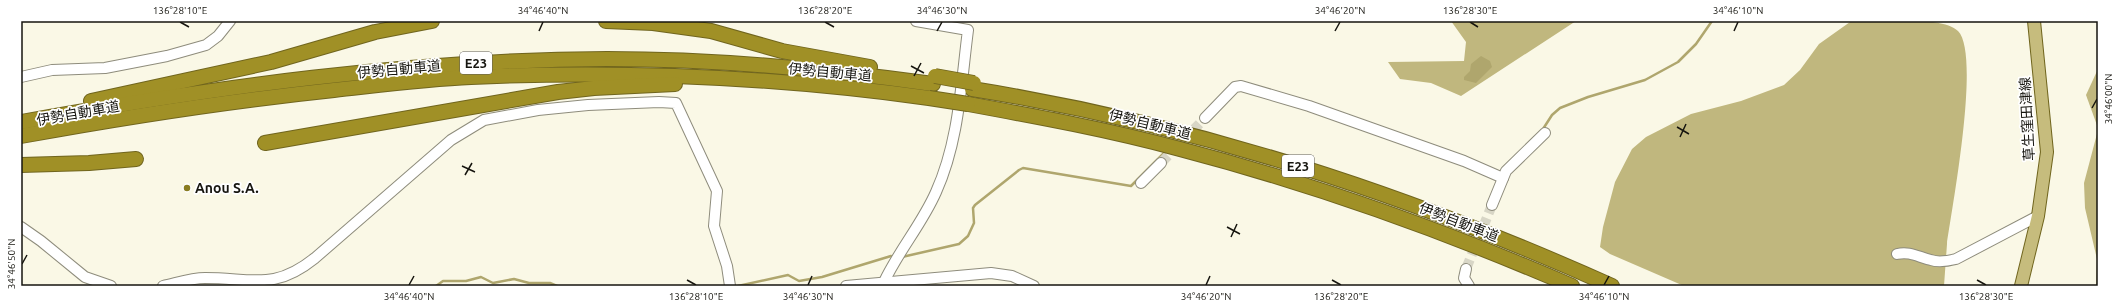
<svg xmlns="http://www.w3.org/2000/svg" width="2119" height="307" font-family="Ubuntu,'Noto Sans JP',sans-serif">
  <rect width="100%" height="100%" fill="#faf8e6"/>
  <g fill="#c0b77e">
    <polygon points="1451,21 1576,21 1461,96 1431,83 1400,79 1388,62 1464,61 1466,42"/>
    <path d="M1863,21C1884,21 1943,16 1958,31C1981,54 1952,208 1947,244C1946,258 1945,272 1944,286H1684L1610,254L1600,247L1603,227L1615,182L1632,149L1646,137L1691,114L1741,101L1784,85L1800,70L1819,44L1850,22Z"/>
    <polygon points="2098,69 2098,128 2086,95"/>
    <polygon points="2098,130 2098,286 2096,286 2097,259 2085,208 2084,183"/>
  </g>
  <polygon fill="#afa66d" points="1481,56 1490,61 1492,67 1476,83 1464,80 1464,77 1470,71 1471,64"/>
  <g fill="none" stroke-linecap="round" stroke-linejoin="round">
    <g stroke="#afa66d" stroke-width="2.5">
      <polyline points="1543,129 1552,115 1560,108 1588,97 1645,80 1678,62 1696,44 1712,21"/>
      <polyline points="902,257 959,244 968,236 974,223 973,208 975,205 1019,170 1023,168 1131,186 1166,151"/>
      <polyline points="436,286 443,281 466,281 481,277 493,283 514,279 529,283 550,283 557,286"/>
      <polyline points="738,286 788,275 799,281 822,277 891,256"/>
    </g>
    <g stroke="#d8d6c6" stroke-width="10" stroke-dasharray="10 5" stroke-linecap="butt">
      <polyline points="1161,163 1205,118"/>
      <polyline points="1466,269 1492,205"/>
    </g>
    <defs>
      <g id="minor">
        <polyline points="21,77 52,70 105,68 167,56 206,45 218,36 230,21"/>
        <polyline points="1205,118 1235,87 1241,86 1309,106 1464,161 1503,178"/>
        <polyline points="1141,183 1161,163"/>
        <polyline points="1492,205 1506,171 1545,133"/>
        <polyline points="21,227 41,241 85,277 111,286"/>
        <path d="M1897,254C1910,251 1918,257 1931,260C1939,263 1948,261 1956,259L2038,216"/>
        <polyline points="1466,269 1464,278 1469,286"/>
        <path d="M884,282C899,250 922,224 936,192C959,141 961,84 968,30L916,21"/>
        <path d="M163,286C177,283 191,278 205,278C253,278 274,291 315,258L451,140L484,120L538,110L588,105L659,102L676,103L717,191L714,226L727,266L730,286"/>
        <polyline points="846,286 991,273 1012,276 1034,286"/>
      </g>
      <polyline id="major" points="2021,286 2038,216 2047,152 2034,21"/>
      <g id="highway">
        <polyline points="606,21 653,23 711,31 782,51 870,67"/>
        <path d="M972,89C1197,125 1404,193 1612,286"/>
        <polyline points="91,101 271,62 375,32 432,21"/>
        <path d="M968,104C1039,117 1110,130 1180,149C1314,184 1445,231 1572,286"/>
        <path d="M21,122C214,87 410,60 607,59C716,59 825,69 933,84"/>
        <path d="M21,136C125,117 229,101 334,90C380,85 426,79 471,77C625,70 777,77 929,98"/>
        <polyline points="265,143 558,92 594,88 675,84"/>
        <polyline points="21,165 89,163 136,159"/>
      </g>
    </defs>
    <use href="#minor" stroke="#8e8c7c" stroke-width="12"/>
    <use href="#major" stroke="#70651e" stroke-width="14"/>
    <use href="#highway" stroke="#70651e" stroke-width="16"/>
    <use href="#minor" stroke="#fff" stroke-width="10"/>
    <use href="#major" stroke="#c6bc7d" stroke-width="12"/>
    <use href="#highway" stroke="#a09026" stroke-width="14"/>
    <defs>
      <g id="highway-bridge">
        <polyline points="935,76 974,83"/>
        <polyline points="929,98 968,104"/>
      </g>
    </defs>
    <use href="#highway-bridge" stroke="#70651e" stroke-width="16" stroke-linecap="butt"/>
    <use href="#highway-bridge" stroke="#a09026" stroke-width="14"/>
  </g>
  <path fill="none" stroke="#16150f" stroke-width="1.5" d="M180,22L189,27M825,22L834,27M1470,22L1478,27M539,31L543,22M937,31L942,22M1335,31L1340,22M1734,31L1738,22M911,66L924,73M914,76L921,63M2092,108L2097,99M1677,127L1689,134M1680,137L1686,124M462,166L475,172M465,175L472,163M1227,227L1240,234M1231,237L1237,224M22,264L27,255M687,280L696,285M1332,280L1341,285M1977,280L1986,285M409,285L414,276M808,285L812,276M1206,285L1210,276M1604,285L1609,276"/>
  <circle fill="#897c21" stroke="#fff" stroke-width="1.5" cx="187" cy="188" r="4"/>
  <g text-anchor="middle" stroke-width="3.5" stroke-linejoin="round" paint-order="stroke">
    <g fill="#fff" stroke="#5c5b57" stroke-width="1">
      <rect x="460" y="52" width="32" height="22" rx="3"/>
      <rect x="1282" y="155" width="32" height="22" rx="3"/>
    </g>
    <g font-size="13" font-weight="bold" fill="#16150f">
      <text x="476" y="68">E23</text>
      <text x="1298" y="171">E23</text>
    </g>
    <g font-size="14" fill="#16150f" stroke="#fff">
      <text transform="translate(399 69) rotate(-5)" y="5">伊勢自動車道</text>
      <text transform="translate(830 72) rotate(5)" y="5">伊勢自動車道</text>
      <text transform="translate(78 113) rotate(-10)" y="5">伊勢自動車道</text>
      <text transform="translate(2027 119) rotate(-93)" y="5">草生窪田津線</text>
      <text transform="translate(1150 124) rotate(14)" y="5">伊勢自動車道</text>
      <text transform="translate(1459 222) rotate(21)" y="5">伊勢自動車道</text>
    </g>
    <g font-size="14" font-weight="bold" fill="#16150f" stroke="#fff" text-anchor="start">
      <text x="195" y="193">Anou S.A.</text>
    </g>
  </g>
  <rect width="2119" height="307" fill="none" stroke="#ffffff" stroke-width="44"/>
  <rect x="22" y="22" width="2075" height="263" fill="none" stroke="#16150f" stroke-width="1.5"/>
  <g font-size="10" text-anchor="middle" fill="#16150f">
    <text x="180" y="14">136°28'10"E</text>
    <text x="543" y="14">34°46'40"N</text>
    <text x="825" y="14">136°28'20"E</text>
    <text x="942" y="14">34°46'30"N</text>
    <text x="1340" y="14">34°46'20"N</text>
    <text x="1470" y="14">136°28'30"E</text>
    <text x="1738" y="14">34°46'10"N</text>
    <text transform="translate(2108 99) rotate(-90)" y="4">34°46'00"N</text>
    <text transform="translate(11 264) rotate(-90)" y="4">34°46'50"N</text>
    <text x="409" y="300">34°46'40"N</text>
    <text x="696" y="300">136°28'10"E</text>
    <text x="808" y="300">34°46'30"N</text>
    <text x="1206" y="300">34°46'20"N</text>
    <text x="1341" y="300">136°28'20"E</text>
    <text x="1604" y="300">34°46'10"N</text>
    <text x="1986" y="300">136°28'30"E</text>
  </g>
</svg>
